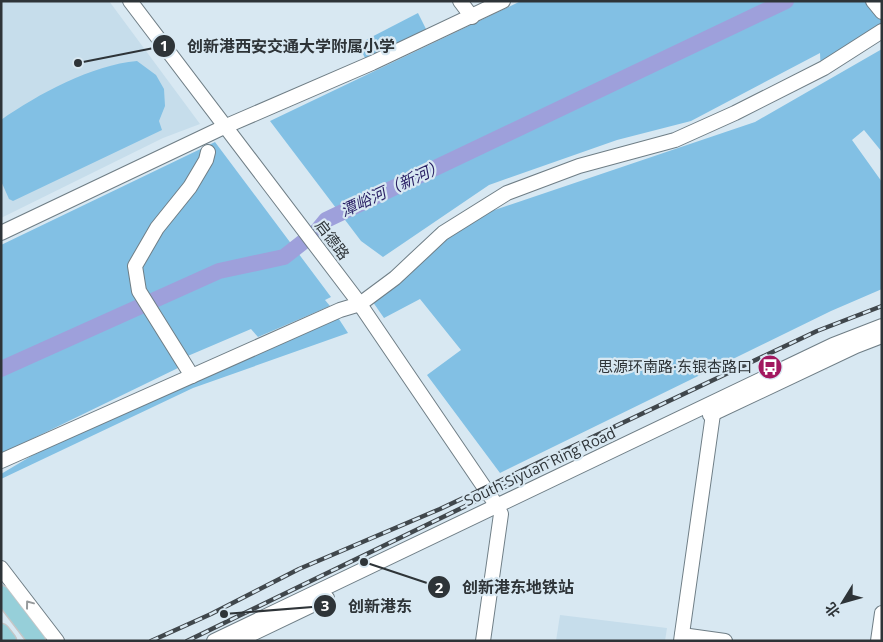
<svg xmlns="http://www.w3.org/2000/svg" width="883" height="642" font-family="'Open Sans','Noto Sans SC',sans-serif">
  <rect width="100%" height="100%" fill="#d8e8f2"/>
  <g fill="#c6ddeb">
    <polygon points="1,1 109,1 200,124 163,138 1,218"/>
    <polygon points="560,615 667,628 665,641 556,641"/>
  </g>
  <g fill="#82c0e4">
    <polygon points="521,1 870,1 882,17 882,34 821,73 820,53 691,121 617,140 489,185 383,257 361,241 270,121"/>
    <polygon points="418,13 430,37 369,66 358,44"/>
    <polygon points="882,49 882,152 864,130 852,140 882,182 882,289 831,311 500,473 427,375 461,350 420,299 384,318 368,295 477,216 755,122"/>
    <path d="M137,61L156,75L164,89L165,106L159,121L162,130L13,201L9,199L1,181V120C38,94 92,65 137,61Z"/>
    <polygon points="215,142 331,297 325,300 330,306 258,337 251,329 176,361 178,368 1,454 1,245"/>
    <polygon points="335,313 348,333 193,388 1,479 1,474 102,414"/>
  </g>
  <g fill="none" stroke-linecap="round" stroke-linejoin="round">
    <polyline stroke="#9ea0db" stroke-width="16" points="1,369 219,271 284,257 317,231 326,220 786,1"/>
    <defs>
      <g id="minor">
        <polyline points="130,1 357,300 497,506 501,514 483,641"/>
        <polyline points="460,1 472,17"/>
        <polyline points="873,1 882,12"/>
        <polyline points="1,233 224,127 372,63 503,1"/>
        <polyline points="192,376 139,291 135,266 157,228 190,187 206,160 208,152"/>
        <polyline points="710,415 856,346 882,336"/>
        <polyline points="1,461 340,310 360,304 395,278 443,233 507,193 579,166 675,140 735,113 824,68 882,31"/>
        <polyline points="1,568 57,641"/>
        <polyline points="682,635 725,641"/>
        <polyline points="214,641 833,345 882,326"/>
        <polyline points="237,641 327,598"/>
        <polyline points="681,641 713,414 710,407"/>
        <polyline points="878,641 882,613"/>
      </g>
      <g id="major">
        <polyline points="1,594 37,641"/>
        <polyline points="1,632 8,641"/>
      </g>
    </defs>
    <use href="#minor" stroke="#6f7e86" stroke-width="16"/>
    <use href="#major" stroke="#c4c6c7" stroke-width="19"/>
    <use href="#minor" stroke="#fff" stroke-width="14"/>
    <use href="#major" stroke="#96cfd9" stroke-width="16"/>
    <defs>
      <g id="rail">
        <polyline points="151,641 211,614 299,569 440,509 817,331 882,306"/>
        <polyline points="187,641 540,470"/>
      </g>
    </defs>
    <use href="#rail" stroke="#40474c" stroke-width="4.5"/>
    <use href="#rail" stroke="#d8e8f2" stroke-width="2.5" stroke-dasharray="8" stroke-linecap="butt"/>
  </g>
  <defs><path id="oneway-chevron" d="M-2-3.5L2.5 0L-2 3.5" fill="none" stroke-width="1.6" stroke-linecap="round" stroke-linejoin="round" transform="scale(1.25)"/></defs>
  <use stroke="#969a9c" href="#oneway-chevron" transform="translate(29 604) rotate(-127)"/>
  <defs>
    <symbol id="bus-disc" viewBox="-11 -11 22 22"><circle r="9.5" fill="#a2175f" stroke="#d8e8f2"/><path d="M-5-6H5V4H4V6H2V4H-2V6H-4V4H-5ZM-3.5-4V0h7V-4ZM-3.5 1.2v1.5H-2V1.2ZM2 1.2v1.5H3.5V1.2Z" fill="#fff"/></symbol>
  </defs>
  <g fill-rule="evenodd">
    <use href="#bus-disc" x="756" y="353" width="28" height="28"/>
  </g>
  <g text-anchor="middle" stroke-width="4.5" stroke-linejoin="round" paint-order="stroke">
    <g font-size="15" fill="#2e3438" stroke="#d8e8f2">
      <text transform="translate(332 240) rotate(53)" y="5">启德路</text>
      <text transform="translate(540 467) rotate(-25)" y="5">South Siyuan Ring Road</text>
    </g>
    <g font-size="15" fill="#2e3438" stroke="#d8e8f2" text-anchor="end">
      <text x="752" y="372">思源环南路·东银杏路口</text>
    </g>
    <g font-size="16" font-style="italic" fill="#281e63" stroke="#d8e8f2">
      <text transform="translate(392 188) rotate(-25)" y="6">潭峪河（新河）</text>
    </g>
  </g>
  <path fill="none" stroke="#2e3438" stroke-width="2" d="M78 63L164 46M364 562L439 587M224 614L325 606"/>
  <g fill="#2e3438" stroke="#d8e8f2" stroke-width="2">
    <circle cx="78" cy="63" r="5"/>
    <circle cx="364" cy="562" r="5"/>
    <circle cx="224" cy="614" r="5"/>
    <circle cx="164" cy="46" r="12"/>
    <circle cx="439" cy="587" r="12"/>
    <circle cx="325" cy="606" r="12"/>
  </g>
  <g font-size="15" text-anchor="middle" font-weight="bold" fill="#fff">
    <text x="164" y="51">1</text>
    <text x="439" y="593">2</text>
    <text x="325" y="611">3</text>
  </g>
  <g font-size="16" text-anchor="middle" font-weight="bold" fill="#2e3438" stroke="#d8e8f2" stroke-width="4.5" stroke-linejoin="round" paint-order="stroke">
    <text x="291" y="52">创新港西安交通大学附属小学</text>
    <text x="518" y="593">创新港东地铁站</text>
    <text x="380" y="612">创新港东</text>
  </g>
  <rect width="883" height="642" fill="none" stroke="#2e3438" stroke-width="5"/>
  <g transform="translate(843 602) rotate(233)" stroke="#d8e8f2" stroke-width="4" paint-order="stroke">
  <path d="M0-4L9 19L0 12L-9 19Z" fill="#2e3438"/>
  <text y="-8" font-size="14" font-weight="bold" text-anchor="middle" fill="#2e3438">北</text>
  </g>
</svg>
